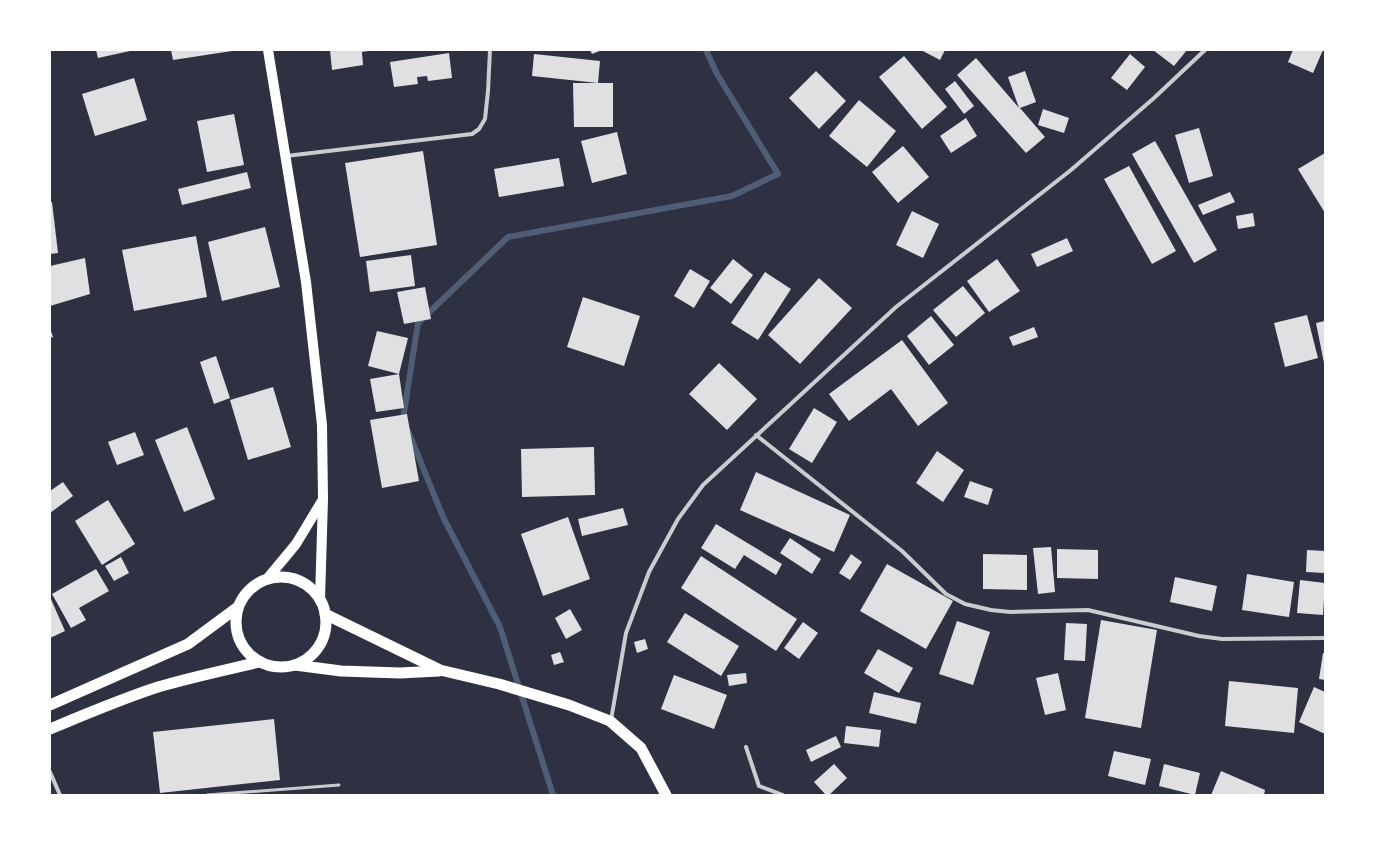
<svg xmlns="http://www.w3.org/2000/svg" width="1375" height="845" font-family="'Varela Round',sans-serif">
  <rect width="100%" height="100%" fill="#2d3142"/>
  <g fill="none" stroke-linecap="round" stroke-linejoin="round">
    <g stroke="#4f5d75" stroke-width="6">
      <polyline points="404,421 403,419 418,323 508,237 732,196 778,174 717,74 706,50"/>
      <polyline points="408,431 444,519 500,627 553,795"/>
    </g>
  </g>
  <g fill="#e0e0e3">
    <polygon points="96,50 130,50 130,51 98,58"/>
    <polygon points="171,50 232,50 232,51 173,60"/>
    <polygon points="330,50 368,50 368,51 362,52 363,65 332,70"/>
    <polygon points="590,50 602,50 592,54"/>
    <polygon points="921,50 945,50 940,60"/>
    <polygon points="1153,50 1187,50 1174,66"/>
    <polygon points="1293,50 1323,50 1313,73 1288,62"/>
    <polygon points="449,53 452,78 428,81 427,76 417,77 418,84 394,87 390,62"/>
    <polygon points="534,54 600,61 598,83 532,76"/>
    <polygon points="1130,54 1145,67 1127,90 1111,78"/>
    <polygon points="904,56 947,107 922,129 879,77"/>
    <polygon points="976,58 1019,108 1008,77 1025,71 1036,102 1020,108 1045,137 1026,153 957,75"/>
    <polygon points="816,71 846,101 819,129 789,98"/>
    <polygon points="134,78 147,120 95,136 82,94"/>
    <polygon points="955,81 974,106 964,114 945,89"/>
    <polygon points="573,83 613,83 613,127 574,127"/>
    <polygon points="859,100 896,131 867,167 829,136"/>
    <polygon points="1043,109 1069,118 1064,133 1038,125"/>
    <polygon points="234,114 244,165 207,172 197,121"/>
    <polygon points="966,118 977,136 951,153 940,136"/>
    <polygon points="1199,128 1213,176 1189,183 1175,135"/>
    <polygon points="617,132 627,174 592,183 581,141"/>
    <polygon points="1155,141 1217,250 1194,263 1132,154"/>
    <polygon points="903,146 929,177 898,203 872,172"/>
    <polygon points="423,151 437,245 360,257 345,163"/>
    <polygon points="1325,153 1325,213 1298,169"/>
    <polygon points="559,158 564,186 499,197 494,169"/>
    <polygon points="1129,166 1176,251 1152,264 1104,179"/>
    <polygon points="247,172 251,188 182,205 178,189"/>
    <polygon points="1230,192 1235,202 1203,215 1198,205"/>
    <polygon points="50,202 52,202 58,253 50,254"/>
    <polygon points="912,211 939,224 923,258 896,245"/>
    <polygon points="1253,213 1255,226 1238,229 1236,216"/>
    <polygon points="265,227 280,287 222,301 208,242"/>
    <polygon points="196,236 207,297 134,311 122,250"/>
    <polygon points="1067,238 1073,251 1037,267 1031,254"/>
    <polygon points="411,255 415,286 370,292 366,261"/>
    <polygon points="85,258 90,294 50,306 50,266"/>
    <polygon points="733,259 753,275 731,304 710,288"/>
    <polygon points="997,259 1020,291 989,312 967,281"/>
    <polygon points="690,269 710,281 694,308 674,296"/>
    <polygon points="765,272 791,289 758,340 731,323"/>
    <polygon points="819,278 852,308 800,364 768,335"/>
    <polygon points="963,286 985,313 956,337 933,310"/>
    <polygon points="425,287 431,319 404,324 397,292"/>
    <polygon points="583,297 640,316 624,366 567,347"/>
    <polygon points="1307,315 1318,358 1285,367 1274,323"/>
    <polygon points="931,316 954,345 929,365 907,336"/>
    <polygon points="1325,321 1325,363 1324,363 1316,323"/>
    <polygon points="1034,327 1038,337 1013,346 1009,337"/>
    <polygon points="50,328 53,337 50,338"/>
    <polygon points="377,331 408,338 399,374 368,366"/>
    <polygon points="902,340 948,403 918,426 891,389 849,421 829,394"/>
    <polygon points="216,356 230,398 214,404 200,362"/>
    <polygon points="719,363 757,399 727,430 689,394"/>
    <polygon points="399,374 404,408 376,412 370,379"/>
    <polygon points="273,387 291,447 248,460 230,400"/>
    <polygon points="814,408 837,422 812,463 789,449"/>
    <polygon points="407,414 419,481 382,488 370,420"/>
    <polygon points="187,427 215,499 184,512 155,440"/>
    <polygon points="135,432 144,455 117,465 108,442"/>
    <polygon points="594,447 595,495 522,497 521,449"/>
    <polygon points="937,451 964,470 943,502 916,483"/>
    <polygon points="756,472 850,515 834,552 740,510"/>
    <polygon points="970,481 993,489 988,505 964,497"/>
    <polygon points="63,482 73,496 50,513 50,491"/>
    <polygon points="108,500 135,544 102,565 75,521"/>
    <polygon points="623,508 628,525 582,536 578,519"/>
    <polygon points="568,517 590,579 543,596 521,534"/>
    <polygon points="716,524 782,564 776,575 744,555 735,569 701,548"/>
    <polygon points="790,538 821,559 812,574 780,553"/>
    <polygon points="1051,547 1055,592 1038,594 1033,548"/>
    <polygon points="1057,549 1098,550 1098,579 1057,578"/>
    <polygon points="1307,550 1325,551 1325,573 1306,572"/>
    <polygon points="851,554 862,562 850,580 839,573"/>
    <polygon points="983,554 1027,555 1027,590 983,589"/>
    <polygon points="701,556 797,619 776,651 681,588"/>
    <polygon points="121,557 129,573 114,581 105,566"/>
    <polygon points="887,564 953,601 926,649 860,611"/>
    <polygon points="96,569 109,591 79,608 86,620 71,628 52,594"/>
    <polygon points="1247,574 1294,582 1289,617 1242,610"/>
    <polygon points="1175,577 1217,586 1212,611 1170,602"/>
    <polygon points="1300,580 1325,583 1323,615 1297,613"/>
    <polygon points="50,597 65,631 50,638"/>
    <polygon points="570,609 582,630 566,639 555,618"/>
    <polygon points="685,613 739,646 721,676 667,642"/>
    <polygon points="1101,620 1157,630 1141,728 1085,718"/>
    <polygon points="957,621 990,632 973,685 939,674"/>
    <polygon points="803,622 818,633 799,659 784,648"/>
    <polygon points="1066,623 1087,624 1085,661 1064,660"/>
    <polygon points="645,639 648,649 637,653 634,642"/>
    <polygon points="878,649 913,668 899,693 864,673"/>
    <polygon points="560,652 564,662 554,665 551,655"/>
    <polygon points="1323,653 1325,653 1325,680 1319,679"/>
    <polygon points="746,673 747,683 729,686 727,675"/>
    <polygon points="1058,673 1066,710 1045,715 1036,678"/>
    <polygon points="674,675 727,695 714,729 661,709"/>
    <polygon points="1229,681 1298,688 1294,733 1225,726"/>
    <polygon points="1314,687 1325,692 1325,734 1299,722"/>
    <polygon points="874,692 921,703 916,724 869,713"/>
    <polygon points="274,719 280,780 160,793 153,732"/>
    <polygon points="846,726 881,730 879,747 844,743"/>
    <polygon points="836,736 841,747 811,762 806,750"/>
    <polygon points="1114,751 1151,759 1145,785 1108,776"/>
    <polygon points="834,764 847,778 829,795 826,795 814,782"/>
    <polygon points="1164,764 1200,773 1195,795 1159,786"/>
    <polygon points="1221,771 1265,790 1264,795 1211,795"/>
  </g>
  <g fill="none" stroke-linecap="round" stroke-linejoin="round">
    <polyline stroke="#caccd0" stroke-width="3" points="207,795 339,785"/>
    <g stroke="#caccd0" stroke-width="4">
      <polyline points="286,156 472,134 479,129 485,119 488,91 490,50"/>
      <polyline points="756,435 902,551 946,594 965,604 991,610 1010,612 1088,610 1199,636 1222,639 1325,638"/>
      <polyline points="611,720 626,633 649,572 678,519 703,485 896,307 1071,170 1154,98 1205,50"/>
      <polyline points="746,747 759,786 783,795"/>
      <polyline points="50,772 60,795"/>
    </g>
    <g stroke="#fff" stroke-width="10">
      <polyline points="268,50 306,282 322,425 323,499 320,599"/>
      <polyline points="267,579 296,544 322,501"/>
    </g>
    <g stroke="#fff" stroke-width="11">
      <circle cx="281" cy="622" r="45"/>
      <polyline points="325,614 440,670 499,684 569,705 610,721 641,748 666,795"/>
      <polyline points="295,665 341,671 400,673 439,671"/>
      <polyline points="50,705 188,644 238,607"/>
      <path d="M50,729C86,714 121,699 158,687C192,677 226,670 259,662"/>
    </g>
  </g>
  <rect width="1375" height="845" fill="none" stroke="#ffffff" stroke-width="102"/>
</svg>
